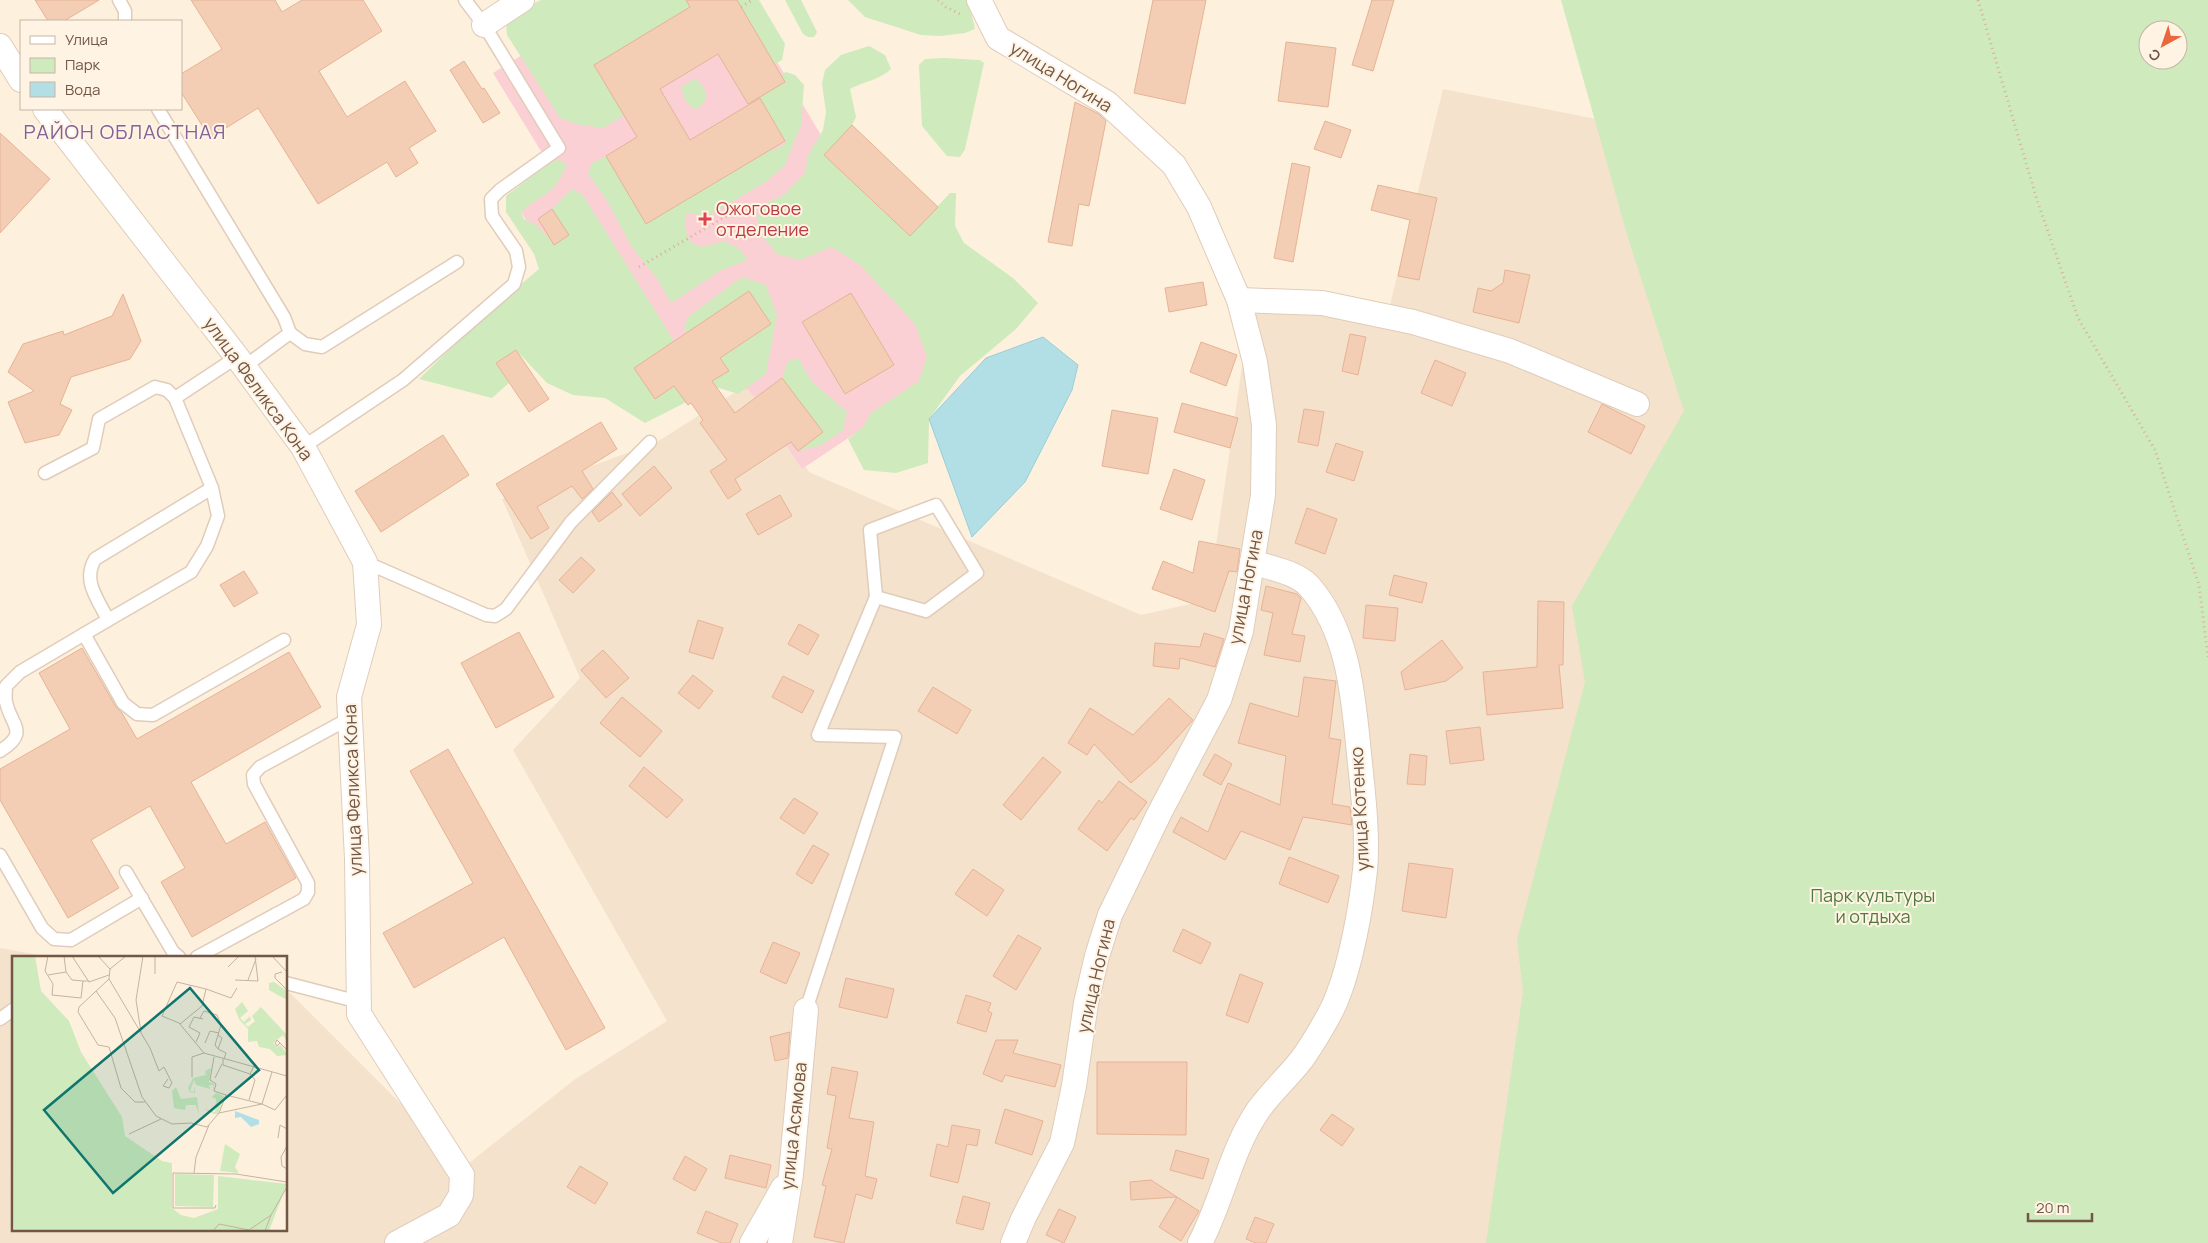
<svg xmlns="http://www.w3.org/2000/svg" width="2208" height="1243" font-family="Manrope,sans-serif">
  <rect width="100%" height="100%" fill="#fdf1dd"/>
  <polygon fill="#f4e2cc" points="1443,89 1627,125 1775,831 1601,1243 0,1243 0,948 50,957 14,957 14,1229 286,1229 286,989 464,1167 574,1080 667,1021 513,750 580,678 502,499 657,442 750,383 809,472 1141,615 1208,600 1250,311 1390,305"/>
  <polygon fill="#fbd0d5" points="588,0 740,0 827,145 817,155 937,360 932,382 802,469 749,390 716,383 641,421 512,196 552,169 493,73 522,55"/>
  <g fill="#cfeabc" fill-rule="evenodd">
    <polygon points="541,0 686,0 690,7 594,65 624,115 603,128 576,124 560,118 507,35 506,22 513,14"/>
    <polygon points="737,0 759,0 785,44 782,60 775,64"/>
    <polygon points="785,0 801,0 817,32 814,37 808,37 803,34"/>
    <polygon points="848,0 968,0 975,29 965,33 941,36 921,35 865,17"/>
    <path d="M1561,0H2208V1243H1486L1523,992L1517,940L1585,682L1572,606L1684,411L1628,238ZM2148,30H2178V60H2148Z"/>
    <path d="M869,46L885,55L891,69C881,79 863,82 850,89L856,117L852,125L824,155L910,236L950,193H956L955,226L964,243L1013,278L1038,303L1016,329L960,376L929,419L928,463L896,473L864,470L848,439L863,427L871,413L919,381L927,357L915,324L859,264L831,247L800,260L777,254L756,228L760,206L784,195L805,173L808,155L823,130L826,112L822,84L825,70L841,55Z"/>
    <polygon points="944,58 980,60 984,63 965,149 960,157 947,156 922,126 919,65 925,59"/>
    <polygon points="786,72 795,75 804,85 801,125 785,165 767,181 705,218 694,213 685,215 685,228 691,243 702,247 725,241 741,250 747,260 720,271 671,303 658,280 632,247 606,199 588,174 592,163 606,156 646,223 774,148 775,150 786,143 759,98 785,82 781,75"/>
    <polygon points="696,78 705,90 705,101 698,109 692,108 685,100 681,87"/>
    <path d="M559,160L567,164C554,196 544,192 521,212L524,219L536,225L555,245L569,235L552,209L572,189L583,195L674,341L634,368L655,399L695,372L712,381L728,371L720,358L749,292L686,333L684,327L689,316L742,277L766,285L777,315L766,374L738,394L716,387L645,423L605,398L573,395L547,383L516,350L497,362L509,383L492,398L419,379L495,306L539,269L534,254L506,212V196L551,162Z"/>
    <polygon points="798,358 812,382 847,412 843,430 822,445 798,451 823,432 782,378 788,361"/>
  </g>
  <polygon fill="#b2dee6" stroke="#98ced8" points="1043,337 1078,365 1072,390 1025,482 972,537 929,419 986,358"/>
  <g fill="#f3cdb4" stroke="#e6b395">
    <polygon points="35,0 99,0 64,21 48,21"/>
    <polygon points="191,0 275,0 282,12 302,0 363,0 382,31 319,71 347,117 405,81 436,131 409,148 418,163 396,177 387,162 318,204 258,108 210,138 181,92 181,74 222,49"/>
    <polygon points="686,0 737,0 785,82 748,104 718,54 660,89 690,140 760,98 785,141 646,224 606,156 637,137 594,65 690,7"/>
    <polygon points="1153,0 1206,0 1185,104 1134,93"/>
    <polygon points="1372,0 1394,0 1373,71 1352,65"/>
    <polygon points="1286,42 1336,48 1328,107 1278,101"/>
    <polygon points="464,61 482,89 484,88 500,113 483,123 450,70"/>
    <polygon points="1075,102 1099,114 1106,121 1089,206 1079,204 1072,246 1048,242"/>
    <polygon points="1325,121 1351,130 1341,158 1314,149"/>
    <polygon points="852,125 938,207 910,236 824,155"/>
    <polygon points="0,133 50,179 0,233"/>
    <polygon points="1292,163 1310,167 1293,262 1274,258"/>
    <polygon points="1378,185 1437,198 1419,280 1398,276 1410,220 1371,210"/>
    <polygon points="552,209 569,235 554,245 538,219"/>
    <polygon points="1505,270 1530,275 1519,323 1473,312 1478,288 1491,291 1503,283"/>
    <polygon points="1203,282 1207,305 1169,312 1165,288"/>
    <polygon points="749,291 771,324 720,358 729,371 712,381 735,413 782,378 823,432 798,451 791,442 735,479 741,490 728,499 710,471 727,460 700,423 703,420 691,403 688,405 674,386 655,399 634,368"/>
    <polygon points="851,293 894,365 845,394 802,322"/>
    <polygon points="123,294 141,341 130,359 71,377 60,404 72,410 59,435 25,443 8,402 34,391 8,372 23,344 63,331 64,335 112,316"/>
    <polygon points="1350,334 1366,337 1358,375 1342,371"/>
    <polygon points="1201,342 1237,355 1226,386 1190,372"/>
    <polygon points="516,350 549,399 529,412 496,363"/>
    <polygon points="1435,360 1466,373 1452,406 1421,393"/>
    <polygon points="1182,403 1238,418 1230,448 1174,432"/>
    <polygon points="1602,404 1645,426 1631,454 1588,432"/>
    <polygon points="1304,409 1324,412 1318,446 1298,442"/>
    <polygon points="1112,410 1158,418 1148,474 1102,466"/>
    <polygon points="601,422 617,449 582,471 593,489 582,499 572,486 537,507 549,528 531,539 496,484"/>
    <polygon points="443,435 469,475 381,532 355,491"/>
    <polygon points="1336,443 1363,452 1354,481 1326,472"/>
    <polygon points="654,466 672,488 640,516 622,494"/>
    <polygon points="1174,469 1205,480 1192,520 1160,509"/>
    <polygon points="612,492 622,505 599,522 592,512"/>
    <polygon points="780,495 792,516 758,535 746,514"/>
    <polygon points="1307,508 1337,519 1325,554 1295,543"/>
    <polygon points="1199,541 1240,549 1237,572 1229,571 1215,612 1152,589 1163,561 1193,573"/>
    <polygon points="581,557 595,570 573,593 559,580"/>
    <polygon points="244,571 258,593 234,607 220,585"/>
    <polygon points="1394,575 1427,583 1422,603 1389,595"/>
    <polygon points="1266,586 1297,594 1301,598 1292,634 1305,636 1300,662 1264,655 1273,613 1261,610"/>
    <polygon points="1538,601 1564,602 1563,665 1559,665 1563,708 1487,715 1483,672 1537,667"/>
    <polygon points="1366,605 1398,608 1395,641 1363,638"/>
    <polygon points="698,620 723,628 713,659 689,652"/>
    <polygon points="799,624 819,635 808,655 788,644"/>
    <polygon points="519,632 554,697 496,728 461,663"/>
    <polygon points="1204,633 1224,639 1215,667 1180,658 1179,669 1153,666 1155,643 1200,647"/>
    <polygon points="1442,640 1463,668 1446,681 1405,690 1401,672"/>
    <polygon points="82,648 116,707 122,713 137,739 289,652 321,707 191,782 226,844 265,822 296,878 192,937 161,882 185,868 150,806 91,840 119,888 68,918 0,800 0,769 70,729 39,673"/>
    <polygon points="603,650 629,678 606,698 581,670"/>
    <polygon points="693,675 713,691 699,709 678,693"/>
    <polygon points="783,676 814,691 802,713 772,697"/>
    <polygon points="1304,677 1336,681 1329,738 1341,740 1332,804 1350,807 1352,825 1303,817 1290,850 1241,831 1225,860 1173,832 1181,817 1208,832 1228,783 1280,805 1286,756 1238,743 1250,703 1298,717"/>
    <polygon points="933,687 971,710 957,734 918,711"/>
    <polygon points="622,697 662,731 640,757 600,723"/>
    <polygon points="1169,698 1193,720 1156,761 1131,783 1094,744 1087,755 1068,743 1090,708 1133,735"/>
    <polygon points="1480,727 1484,760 1450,764 1446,731"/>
    <polygon points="448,749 605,1028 566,1050 504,937 414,988 383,933 473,883 410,771"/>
    <polygon points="1215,754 1232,764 1221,785 1203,775"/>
    <polygon points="1410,754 1427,756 1425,785 1407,784"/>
    <polygon points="1043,757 1061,772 1021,820 1003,805"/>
    <polygon points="644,767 683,800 667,818 629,786"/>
    <polygon points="1119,781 1147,802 1134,820 1131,818 1107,851 1078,829 1099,800 1102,803"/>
    <polygon points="794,798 818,813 804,834 780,818"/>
    <polygon points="813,845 829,854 812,884 796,874"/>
    <polygon points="1289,857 1339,876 1328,903 1279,884"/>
    <polygon points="1409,863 1453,869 1446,918 1402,911"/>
    <polygon points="973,869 1004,890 987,916 955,894"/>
    <polygon points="1183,929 1211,943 1201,964 1173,951"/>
    <polygon points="1018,935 1041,948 1016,990 993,976"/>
    <polygon points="773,942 800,953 786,984 760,972"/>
    <polygon points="1240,974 1263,983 1248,1023 1226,1015"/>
    <polygon points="846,978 894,989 887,1018 839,1007"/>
    <polygon points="966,995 991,1003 988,1011 992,1013 986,1032 957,1023"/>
    <polygon points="790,1032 788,1058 775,1061 770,1037"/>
    <polygon points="996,1040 1018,1040 1013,1053 1061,1065 1055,1087 1005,1075 1002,1082 983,1074"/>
    <polygon points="1097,1062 1187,1062 1186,1135 1097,1134"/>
    <polygon points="832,1067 858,1072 849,1118 874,1122 865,1176 877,1179 872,1199 856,1194 844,1243 814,1237 826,1186 822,1185 832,1149 827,1148 836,1096 827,1094"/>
    <polygon points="1005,1109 1043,1121 1032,1155 995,1143"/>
    <polygon points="1332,1114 1354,1129 1342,1146 1320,1130"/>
    <polygon points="952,1125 980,1130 977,1146 967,1144 958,1183 930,1176 937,1144 948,1147"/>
    <polygon points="1176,1150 1209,1159 1203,1179 1170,1170"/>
    <polygon points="730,1155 771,1165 766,1188 725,1178"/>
    <polygon points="685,1156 707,1169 695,1191 673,1179"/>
    <polygon points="580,1166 608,1183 595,1204 567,1187"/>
    <polygon points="1151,1180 1177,1197 1131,1200 1130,1182"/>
    <polygon points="963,1196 990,1203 983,1230 956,1223"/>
    <polygon points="1177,1197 1199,1211 1181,1241 1159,1227"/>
    <polygon points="1059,1209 1076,1217 1064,1243 1046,1235"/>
    <polygon points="706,1211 738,1224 730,1243 722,1243 697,1233"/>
    <polygon points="1255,1217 1274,1224 1266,1243 1256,1243 1246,1239"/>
  </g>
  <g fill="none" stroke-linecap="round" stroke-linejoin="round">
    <defs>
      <g id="service">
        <polyline points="119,0 125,11 125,21"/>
        <polyline points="158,109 284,317 290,333 244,367"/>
        <polyline points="290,333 305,344 322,347 457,262"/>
        <polyline points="303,447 403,380 514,284 519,267 516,251 492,216 491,199 500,190 559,148 484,25 465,0"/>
        <polyline points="45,473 93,448 99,419 155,387 167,390 175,398"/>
        <path d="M212,488L95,559C82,581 98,599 108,620L191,572L207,546L218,516L212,488L175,398L237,357"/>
        <polyline points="365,562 486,615 495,616 506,609 571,522 650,442"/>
        <polyline points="84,634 123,703 137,714 153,715 284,640"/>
        <path d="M0,751C30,732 11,726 6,702C5,697 6,691 6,686L20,672L108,620"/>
        <polyline points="0,855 42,928 54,939 71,940 142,898"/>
        <polyline points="126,872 173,952 179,957"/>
        <polyline points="197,957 304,899 308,892 308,883 254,784 253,775 260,767 350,718"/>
        <polyline points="286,983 359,1002"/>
        <polyline points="806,1010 895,737 818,735 876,597 870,530 936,505 977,573 926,611 876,597"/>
        <polyline points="0,1019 14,1009"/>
      </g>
      <g id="minor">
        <polyline points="979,0 998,38 1107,103 1174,165 1199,207 1239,300 1255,362 1264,425 1263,495 1241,631 1219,700 1160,812 1110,915 1097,956 1086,1003 1074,1086 1062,1143 1024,1217 1013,1243"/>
        <polyline points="484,25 522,0"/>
        <polyline points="0,46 21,80"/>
        <polyline points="45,109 237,357 303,447 365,562 369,625 349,697 357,859 359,1014 462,1175 461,1195 449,1215 397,1243"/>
        <polyline points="1239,300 1322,303 1413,322 1510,351 1637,404"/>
        <polyline points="752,1243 783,1188"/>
        <polyline points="780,1243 791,1174 806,1010"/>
        <path d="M1200,1243C1223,1199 1231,1149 1259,1109C1272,1091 1289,1076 1302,1059C1312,1045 1331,1014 1337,998C1351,963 1361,909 1365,870C1368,841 1364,802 1361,773C1354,711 1353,636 1309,586C1296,572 1270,568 1252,562"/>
      </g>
    </defs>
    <use href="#service" stroke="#e0ccba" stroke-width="15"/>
    <use href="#minor" stroke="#e0ccba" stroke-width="26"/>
    <g stroke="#d7b198" stroke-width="3" stroke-dasharray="1 4" stroke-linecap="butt">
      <polyline points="938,0 946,7 960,14"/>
      <polyline points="1978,0 2037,200 2078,318 2155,450 2199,585 2208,657"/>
      <polyline points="741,7 752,0"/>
      <polyline points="639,267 730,214"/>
    </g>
    <use href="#service" stroke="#fff" stroke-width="12"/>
    <use href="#minor" stroke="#fff" stroke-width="24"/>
  </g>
  <path fill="#e0444e" stroke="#fff4e4" stroke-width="2" d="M702.5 211.5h5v5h5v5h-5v5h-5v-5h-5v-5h5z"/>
  <g text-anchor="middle" stroke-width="4" stroke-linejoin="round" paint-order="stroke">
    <g font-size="18" fill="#725646" stroke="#fff4e4">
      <text transform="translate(1061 77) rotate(32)" y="6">улица Ногина</text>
      <text transform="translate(258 389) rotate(54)" y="6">улица Феликса Кона</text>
      <text transform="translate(1246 587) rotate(-79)" y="6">улица Ногина</text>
      <text transform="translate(353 790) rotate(-92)" y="6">улица Феликса Кона</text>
      <text transform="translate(1360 809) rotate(-93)" y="6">улица Котенко</text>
      <text transform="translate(1096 976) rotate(-77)" y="6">улица Ногина</text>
      <text transform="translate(794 1126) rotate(-84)" y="6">улица Асямова</text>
    </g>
    <g font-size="18" fill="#be3a42" stroke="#fff4e4" text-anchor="start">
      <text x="716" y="215">Ожоговое<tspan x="716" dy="21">отделение</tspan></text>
    </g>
    <g font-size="18" fill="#4f793e" stroke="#fff4e4">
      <text x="1873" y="902">Парк культуры<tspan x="1873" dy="21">и отдыха</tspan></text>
    </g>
    <g font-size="20" letter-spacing="1" fill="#846196" stroke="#fff4e4">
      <text x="125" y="139">РАЙОН ОБЛАСТНАЯ</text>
    </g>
  </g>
  <g transform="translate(12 956)">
    <rect width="275" height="275" fill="#fdf1dd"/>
    <path d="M0,0H23L29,35L57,65L69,96L110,161L113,180L150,205L160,207V252L169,259L182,262L206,253V220L275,228L257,275H2ZM262,26L275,35V44L257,34V27ZM230,46L236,55L228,62L232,66L238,60L239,64L233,68L236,71L243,65L240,60L249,51L275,79V86L271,79L261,87L265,91L269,89L275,99L265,100L258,93L247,91L245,85L236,86V73L227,63L223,53ZM199,112L197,126L202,128L201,135V129H197L198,133L184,129L182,124L178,135L182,136L183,130V137L178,136L176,132L181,122L194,119L193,115ZM164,131L169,143L185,141L187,159L184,149H174L173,154L162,152L160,135ZM204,137L212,140L206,158H202L192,153L203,156L204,143L200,141ZM213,188L228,198L223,211L227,217L208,215ZM202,219L201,251L163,250V218Z" fill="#cfeabc"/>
    <path d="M223,155L247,164V168L239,171L229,161L223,162Z" fill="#b2dee6"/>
    <path fill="none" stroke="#c5b3a1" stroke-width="1" d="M36,0L33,15L41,28L40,39L69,42L71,25H77M52,0L54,16M60,0L77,26L97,19M86,0L98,13M114,0L98,13L97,23L67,51L66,56L86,89L97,91L109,132L123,146H133M143,0V18M260,0L275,16M216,11L227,0M270,16L263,18V22L274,33M36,19L54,16L60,24L71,25M97,23L138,92L147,115L152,111L160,127L157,132L151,130L156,123M223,24L246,25L243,0M236,24L244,3M194,33L165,26L150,60L167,67L192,97L275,120M84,35L103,62L130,141L144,160L160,168L179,167L195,171L207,157L214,139M188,62L192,55L205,59L209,69L206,79M168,68L190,50L194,33L219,42L225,32M129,76L124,44L131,0M184,86L188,77L177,71L182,61L191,63M193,87L198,75L207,77M268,87L265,90L263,87L265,84L275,94M206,93L210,82L206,79L203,89L206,93L214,97L212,103M202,101L198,124L204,128L202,135L214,139L250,148L260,116M211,103V109L238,118L242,110M180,121V101L192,97M203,122L210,108M237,144L243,124L238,118M207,157L250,148L263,154L274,140M117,178L149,163M266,182L268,169L275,173M275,190L269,201L270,210L275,213M182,217L184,201L197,169M204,249L203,252H161V217L224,218L275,226M201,275L207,268L237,274L259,259L275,231M253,275L259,259"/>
    <path fill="#0f766e" fill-opacity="0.15" stroke="#0f766e" stroke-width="2.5" d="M178,32L247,114L101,237L32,154Z"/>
    <rect width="275" height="275" fill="none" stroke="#725646" stroke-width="2.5"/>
  </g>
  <rect x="20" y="20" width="162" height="90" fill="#fff4e4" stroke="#c7b5a5"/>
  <rect x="30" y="36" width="25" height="8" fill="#ffffff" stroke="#c7b5a5"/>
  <text x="65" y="45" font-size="15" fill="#725646">Улица</text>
  <rect x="30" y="58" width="25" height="15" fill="#cfeabc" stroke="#c7b5a5"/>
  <text x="65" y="70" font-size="15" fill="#725646">Парк</text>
  <rect x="30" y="82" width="25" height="15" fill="#b2dee6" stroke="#c7b5a5"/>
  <text x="65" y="95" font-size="15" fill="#725646">Вода</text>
  <g transform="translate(2163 45) rotate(220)"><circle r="24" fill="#fff4e4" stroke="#c7b5a5"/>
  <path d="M0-4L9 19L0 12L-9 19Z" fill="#eb653e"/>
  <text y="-8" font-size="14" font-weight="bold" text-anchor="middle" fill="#725646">С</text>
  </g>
  <path d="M2028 1213v8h64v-8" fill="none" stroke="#725646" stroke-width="2.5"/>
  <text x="2036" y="1213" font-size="15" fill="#725646" stroke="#fff4e4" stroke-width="4" paint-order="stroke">20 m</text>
</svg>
